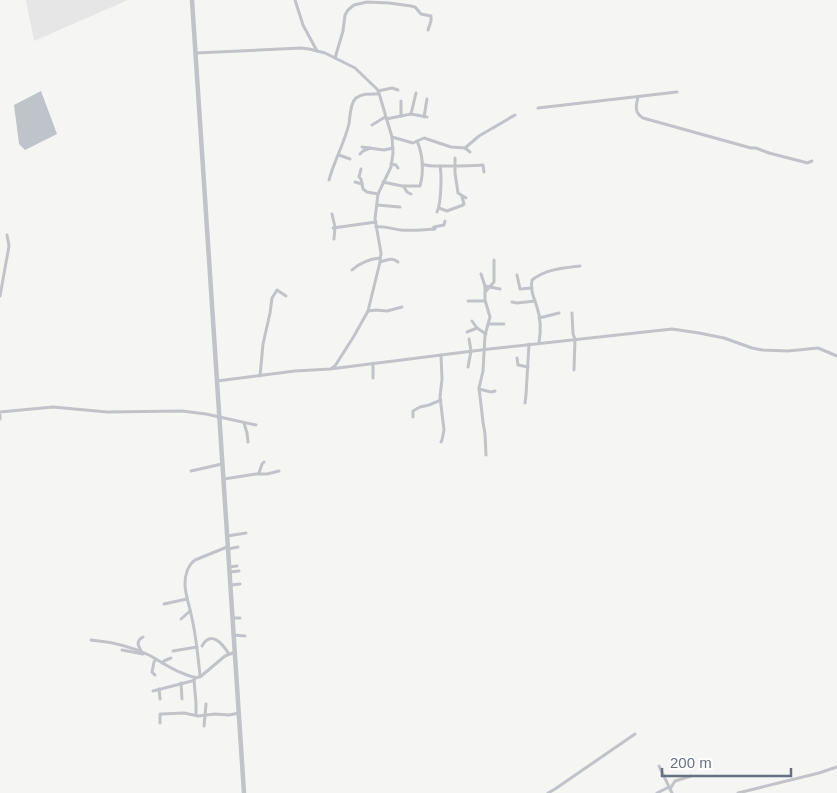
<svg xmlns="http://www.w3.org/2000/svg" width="837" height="793" font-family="Helvetica,sans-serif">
  <rect width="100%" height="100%" fill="#f5f6f3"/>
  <polygon fill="#e6e6e6" points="26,0 128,0 34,41"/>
  <polygon fill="#bfc4cb" points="41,91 57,134 25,150 19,144 14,105"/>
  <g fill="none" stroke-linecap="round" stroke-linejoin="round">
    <g stroke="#c1c3c8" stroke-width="3">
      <polyline points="295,0 303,25 317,51"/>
      <polyline points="196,53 301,48 309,49 325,53 355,68 378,90 392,137 393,153 391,167 378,194 375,219 381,253 380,262 368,311 354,336 335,366 332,368"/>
      <polyline points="335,58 343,31 345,15 348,10 354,5 367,2 389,3 411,6 415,7 421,14 431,16 431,21 428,30"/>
      <polyline points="378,91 392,88 398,90"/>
      <path d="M638,97C636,105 634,113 643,118L751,148H756L769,153L804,162L807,163L812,161"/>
      <polyline points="401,101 401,116"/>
      <polyline points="538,108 677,92"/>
      <polyline points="411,114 416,93"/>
      <polyline points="424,117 427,99"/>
      <polyline points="386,119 411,114 427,117"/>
      <polyline points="372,125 385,117"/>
      <polyline points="392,137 413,143 424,138 451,147 465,148 470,152"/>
      <polyline points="362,147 384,150 393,148"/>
      <polyline points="465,148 479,136 515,115"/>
      <polyline points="360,154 363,151 370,148"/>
      <polyline points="339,155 350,159"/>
      <polyline points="455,158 455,173 458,193 466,198"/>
      <polyline points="391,164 396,165 398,168"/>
      <path d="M422,164C430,167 438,166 446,166C459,166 471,166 483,165L484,172"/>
      <polyline points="361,169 359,177 361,179 363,189 367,192 378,194"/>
      <path d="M329,180C334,161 344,144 349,124C350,117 350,103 356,98C363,93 371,94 379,94"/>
      <polyline points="355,182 362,184"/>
      <path d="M383,182L402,186H420C424,172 423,154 417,141"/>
      <polyline points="404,187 407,192 411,194"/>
      <polyline points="377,205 400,207"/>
      <polyline points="439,208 447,211 463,205 464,204 462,197"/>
      <path d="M437,212C441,204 442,176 440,166"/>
      <polyline points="332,214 335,227 334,239"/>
      <path d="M376,227C387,226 391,229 401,230C412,231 424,230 435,229"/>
      <polyline points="333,228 376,222"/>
      <polyline points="433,229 434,227 444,225 445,221"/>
      <path d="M380,262C387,260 392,257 398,262"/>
      <path d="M352,270C361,262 369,259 380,258"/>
      <polyline points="481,274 485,286 485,300 490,317 485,335 483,371 479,388 483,422 485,434 486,455"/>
      <polyline points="517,275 520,289 532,288"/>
      <polyline points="485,286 500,289"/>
      <polyline points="486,291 494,282 494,260"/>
      <polyline points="0,296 9,246 7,235"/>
      <polyline points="468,301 485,301"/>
      <polyline points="512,302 517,303 535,301"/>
      <polyline points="368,311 376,310 387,311 402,307"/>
      <polyline points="572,313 573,334 575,339 574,370"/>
      <polyline points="539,318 559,313"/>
      <polyline points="472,321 477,328"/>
      <polyline points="489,324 504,324"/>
      <polyline points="467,332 477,328 486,334"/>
      <path d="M539,343C541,331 541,319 537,307C534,298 530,290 532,280C546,269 563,268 580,266"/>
      <polyline points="517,358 518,365 528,367"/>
      <polyline points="468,367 471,351 469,339"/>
      <polyline points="260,376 263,344 270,313 272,298 277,290 286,296"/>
      <polyline points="373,378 373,363"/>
      <polyline points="217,381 295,371 330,369 489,349 672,329 699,333 724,338 752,348 762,350 788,351 818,348 837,356"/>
      <polyline points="479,389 491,392 495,391"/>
      <polyline points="525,403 526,395 529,344"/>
      <polyline points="0,412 53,407 107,412 182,411 206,414 256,425"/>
      <polyline points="0,415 0,419"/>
      <polyline points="413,417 413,411 420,407 429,405 441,400"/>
      <polyline points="244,423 247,433 248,442"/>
      <polyline points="441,442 442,440 444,430 440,397 442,379 441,355"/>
      <polyline points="191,471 222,464"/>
      <polyline points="259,473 262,464 264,462"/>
      <polyline points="224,479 256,474 267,474 279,471"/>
      <polyline points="227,536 246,533"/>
      <polyline points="228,549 238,547"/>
      <polyline points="229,567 237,566"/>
      <polyline points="230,572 239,571"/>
      <polyline points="231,585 240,584"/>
      <polyline points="164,604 187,599"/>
      <polyline points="232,618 240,618"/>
      <polyline points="181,619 190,611"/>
      <polyline points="233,635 245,636"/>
      <path d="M91,640C113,642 131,646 151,656C161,662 171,669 182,673C188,675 193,679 200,677L225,656L235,652"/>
      <path d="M202,646C211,630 222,643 229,654"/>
      <polyline points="122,650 143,654"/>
      <path d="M141,651C139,646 136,644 140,639L143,637"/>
      <polyline points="173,651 197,647"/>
      <polyline points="162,663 164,661 171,658"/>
      <polyline points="155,675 152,672 154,662 156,659"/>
      <path d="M200,676C198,656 196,634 191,614C189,604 185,594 185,584C185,575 188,565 195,560L227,547"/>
      <polyline points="194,680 196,703 196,715"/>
      <polyline points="181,683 182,699"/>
      <polyline points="159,689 160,699"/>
      <polyline points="153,691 192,681 195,679"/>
      <polyline points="160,723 160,714 162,714 184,713 198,716 215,714 229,715 239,713"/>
      <polyline points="204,726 206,704"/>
      <polyline points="659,766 672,793"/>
      <polyline points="670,789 675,781 691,776"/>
      <polyline points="548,793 555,789 635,734"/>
      <polyline points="657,793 669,787"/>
      <polyline points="738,793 819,773 837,767"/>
    </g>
    <polyline stroke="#c1c3c8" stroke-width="4.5" points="192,0 244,793"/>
  </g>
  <path d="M662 768v8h129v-8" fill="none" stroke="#676f81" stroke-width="2.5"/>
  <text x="670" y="768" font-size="15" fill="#676f81" stroke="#ffffff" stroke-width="4" paint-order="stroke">200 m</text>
</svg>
